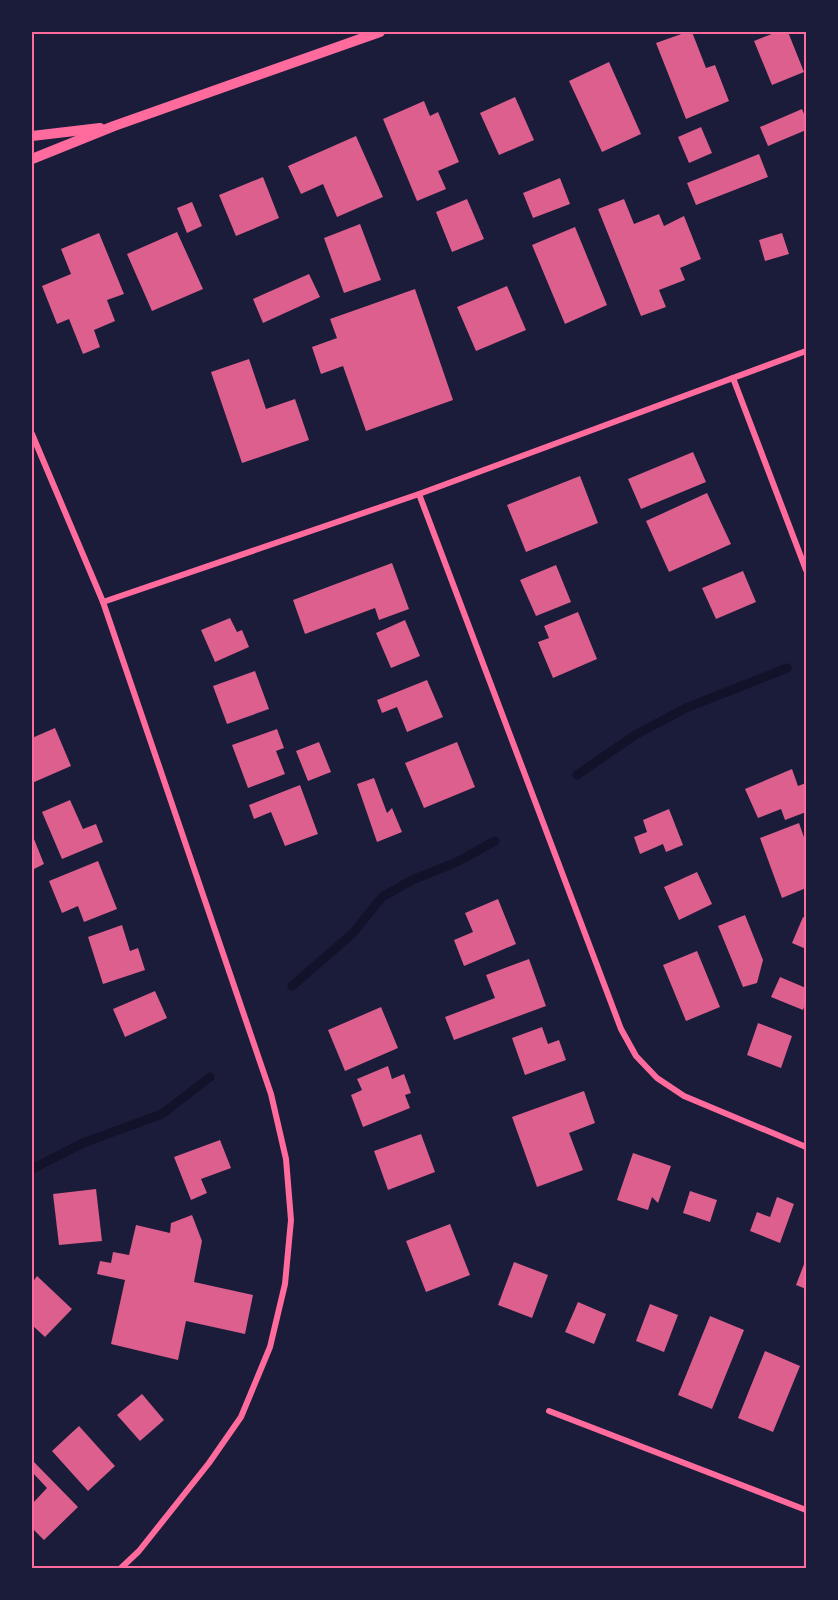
<svg xmlns="http://www.w3.org/2000/svg" width="838" height="1600" font-family="Jost,sans-serif">
  <rect width="100%" height="100%" fill="#1b1b3a"/>
  <g fill="none" stroke-linecap="round" stroke-linejoin="round">
    <g stroke="#12122b" stroke-width="9">
      <polyline points="577,775 635,735 686,708 787,668"/>
      <polyline points="292,986 353,933 382,897 412,880 457,862 495,841"/>
      <polyline points="32,1169 83,1143 162,1114 210,1077"/>
    </g>
  </g>
  <g fill="#dd5f8e">
    <polygon points="687,32 692,32 706,68 715,65 729,101 686,119 656,43"/>
    <polygon points="777,32 788,32 804,72 772,85 754,41"/>
    <polygon points="609,62 641,134 602,152 569,81"/>
    <polygon points="515,97 534,140 499,155 480,113"/>
    <polygon points="424,101 430,116 438,112 459,162 438,171 446,189 417,201 383,119"/>
    <polygon points="802,109 806,119 806,130 768,146 760,127"/>
    <polygon points="701,127 712,153 689,163 678,137"/>
    <polygon points="356,136 383,197 337,217 323,184 301,194 288,166"/>
    <polygon points="759,154 768,177 696,205 687,183"/>
    <polygon points="263,177 279,218 236,236 219,195"/>
    <polygon points="560,178 570,204 533,218 523,193"/>
    <polygon points="467,199 484,239 452,252 436,212"/>
    <polygon points="624,199 634,224 659,214 664,226 684,216 701,259 680,268 685,280 659,290 666,307 641,316 598,209"/>
    <polygon points="192,202 202,226 187,233 177,208"/>
    <polygon points="360,224 381,280 344,293 324,238"/>
    <polygon points="575,227 607,305 565,324 532,245"/>
    <polygon points="177,232 203,289 152,311 127,254"/>
    <polygon points="99,233 124,294 107,300 115,321 94,330 100,347 83,354 69,319 57,324 42,286 71,274 61,249"/>
    <polygon points="782,233 789,254 765,261 759,240"/>
    <polygon points="309,274 320,297 263,323 253,299"/>
    <polygon points="507,286 526,330 476,351 457,307"/>
    <polygon points="415,289 453,400 366,431 343,366 321,374 312,347 337,338 330,319"/>
    <polygon points="249,359 266,409 295,399 309,440 242,463 211,372"/>
    <polygon points="693,452 706,482 641,509 628,479"/>
    <polygon points="580,476 598,523 526,552 507,505"/>
    <polygon points="707,493 731,544 669,572 646,521"/>
    <polygon points="392,563 409,609 379,620 375,608 305,634 293,600"/>
    <polygon points="556,565 571,602 536,616 520,580"/>
    <polygon points="743,571 756,602 716,619 702,588"/>
    <polygon points="578,612 597,659 553,678 538,642 549,638 544,626"/>
    <polygon points="230,618 237,632 242,630 249,647 215,662 201,630"/>
    <polygon points="405,620 420,656 391,668 376,633"/>
    <polygon points="255,671 269,709 227,724 213,686"/>
    <polygon points="427,680 443,717 407,732 397,707 382,713 377,700"/>
    <polygon points="55,728 71,766 32,783 32,738"/>
    <polygon points="277,729 284,748 276,751 285,774 248,788 232,745"/>
    <polygon points="319,742 331,772 308,781 296,751"/>
    <polygon points="457,742 475,787 424,808 405,763"/>
    <polygon points="792,769 798,786 806,783 806,812 785,820 781,809 758,818 745,789"/>
    <polygon points="374,778 387,813 392,808 402,832 377,842 357,784"/>
    <polygon points="300,785 318,834 285,846 271,812 254,819 249,805"/>
    <polygon points="70,800 83,829 96,824 103,842 62,859 42,812"/>
    <polygon points="669,809 683,845 666,852 663,844 640,854 634,837 647,832 643,820"/>
    <polygon points="799,823 806,843 806,888 782,898 760,838"/>
    <polygon points="32,834 44,864 32,870"/>
    <polygon points="98,861 117,909 84,922 78,906 62,913 49,881"/>
    <polygon points="697,872 712,904 679,920 664,887"/>
    <polygon points="498,899 516,944 464,966 454,940 473,932 465,913"/>
    <polygon points="745,915 763,960 757,983 743,987 718,926"/>
    <polygon points="803,917 806,919 806,949 792,943"/>
    <polygon points="122,925 130,951 138,948 145,970 103,984 88,937"/>
    <polygon points="697,951 720,1007 686,1021 663,965"/>
    <polygon points="529,959 546,1006 454,1040 445,1017 495,998 486,975"/>
    <polygon points="780,977 806,988 806,1001 803,1010 771,997"/>
    <polygon points="155,991 167,1018 125,1037 113,1009"/>
    <polygon points="381,1007 398,1048 345,1071 328,1030"/>
    <polygon points="758,1023 792,1036 781,1068 747,1055"/>
    <polygon points="542,1027 548,1044 559,1040 566,1060 525,1075 512,1038"/>
    <polygon points="388,1066 392,1079 404,1074 411,1093 405,1095 410,1108 363,1127 351,1095 362,1090 357,1079"/>
    <polygon points="584,1091 595,1123 569,1133 583,1170 537,1187 512,1117"/>
    <polygon points="421,1134 435,1172 388,1190 374,1151"/>
    <polygon points="220,1140 231,1168 201,1179 207,1193 191,1200 174,1157"/>
    <polygon points="633,1153 671,1166 658,1203 652,1197 648,1210 617,1200"/>
    <polygon points="96,1189 102,1241 59,1245 53,1194"/>
    <polygon points="690,1191 717,1200 710,1222 683,1213"/>
    <polygon points="777,1197 794,1204 780,1243 750,1231 757,1212 770,1217"/>
    <polygon points="192,1215 202,1241 194,1282 253,1295 245,1334 186,1321 178,1360 111,1344 125,1280 97,1274 100,1261 111,1263 113,1252 129,1255 136,1225 170,1233 171,1223"/>
    <polygon points="450,1224 470,1275 426,1292 406,1241"/>
    <polygon points="806,1259 806,1289 796,1285"/>
    <polygon points="514,1262 548,1275 532,1318 498,1305"/>
    <polygon points="37,1276 72,1309 45,1337 32,1325 32,1283"/>
    <polygon points="578,1302 606,1314 594,1344 565,1332"/>
    <polygon points="650,1304 678,1315 664,1352 636,1341"/>
    <polygon points="710,1316 744,1330 712,1409 678,1395"/>
    <polygon points="765,1351 800,1366 773,1432 738,1418"/>
    <polygon points="142,1394 164,1420 140,1441 117,1415"/>
    <polygon points="79,1426 115,1466 88,1491 52,1451"/>
    <polygon points="32,1460 78,1507 44,1540 32,1528 32,1504 47,1488 32,1472"/>
  </g>
  <g fill="none" stroke-linecap="round" stroke-linejoin="round">
    <g stroke="#ff6b9d" stroke-width="6">
      <polyline points="733,378 806,570"/>
      <polyline points="32,434 103,602 271,1094 286,1159 291,1220 285,1284 270,1347 241,1417 209,1463 139,1551 121,1568"/>
      <polyline points="419,494 621,1029 636,1056 657,1078 684,1096 806,1147"/>
      <polyline points="103,602 419,494 806,351"/>
      <polyline points="549,1411 806,1510"/>
    </g>
    <g stroke="#ff6b9d" stroke-width="10">
      <polyline points="32,136 100,128"/>
      <polyline points="32,159 114,126 380,32"/>
    </g>
  </g>
  <rect width="838" height="1600" fill="none" stroke="#1b1b3a" stroke-width="66"/>
  <rect x="33" y="33" width="772" height="1534" fill="none" stroke="#ff6b9d" stroke-width="2"/>
</svg>
